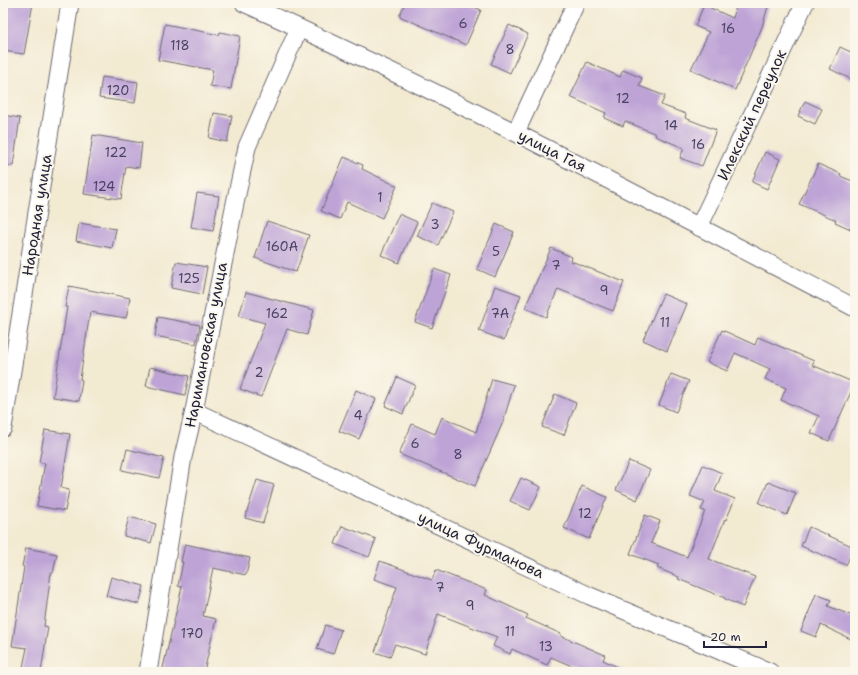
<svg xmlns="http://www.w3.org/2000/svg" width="858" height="675" font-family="'Shantell Sans',sans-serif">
  <rect width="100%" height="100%" fill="#fbf7ec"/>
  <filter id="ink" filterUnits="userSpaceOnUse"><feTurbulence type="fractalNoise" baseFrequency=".025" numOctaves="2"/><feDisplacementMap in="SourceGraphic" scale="8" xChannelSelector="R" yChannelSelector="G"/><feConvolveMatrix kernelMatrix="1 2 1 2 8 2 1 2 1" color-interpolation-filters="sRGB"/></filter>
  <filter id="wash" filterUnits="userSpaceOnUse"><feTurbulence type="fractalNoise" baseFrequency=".012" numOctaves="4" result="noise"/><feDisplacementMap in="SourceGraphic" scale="16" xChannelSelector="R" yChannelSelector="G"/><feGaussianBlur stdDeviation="0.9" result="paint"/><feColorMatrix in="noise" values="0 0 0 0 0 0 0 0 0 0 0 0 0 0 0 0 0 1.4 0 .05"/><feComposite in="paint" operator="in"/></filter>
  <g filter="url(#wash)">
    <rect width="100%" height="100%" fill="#f3ead2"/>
    <g id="blocks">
      <g fill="#bda3d6">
        <polygon points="3,3 33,3 24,54 3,51"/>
        <polygon points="405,3 465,3 481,10 466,45 399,16"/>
        <polygon points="737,3 769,3 762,27 735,90 691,69 709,32 695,26 704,5 733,18"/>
        <polygon points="165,24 219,35 220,32 240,36 231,89 210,86 213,70 158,60"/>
        <polygon points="509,25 528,34 510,73 491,64"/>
        <polygon points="840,47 855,54 855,81 830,69"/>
        <polygon points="587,62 620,77 623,70 642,78 639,86 665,96 661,105 686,114 685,118 716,130 702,166 680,158 684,148 655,136 656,134 625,121 623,126 604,118 606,113 570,97"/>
        <polygon points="102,77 138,82 135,103 99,98"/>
        <polygon points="805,101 822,109 815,124 798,116"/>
        <polygon points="214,113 232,116 227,142 209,138"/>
        <polygon points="3,115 20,118 13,166 3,165"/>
        <polygon points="93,135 142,143 139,168 126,166 121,199 84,194"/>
        <polygon points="765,152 780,159 767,189 752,182"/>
        <polygon points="344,157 363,165 362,169 397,186 382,218 347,202 340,219 321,211"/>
        <polygon points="818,164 841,174 840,176 855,182 855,231 835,222 836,220 799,204"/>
        <polygon points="197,193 219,196 213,231 191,227"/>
        <polygon points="432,203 453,212 438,245 417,236"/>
        <polygon points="399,214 417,222 399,263 381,255"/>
        <polygon points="267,221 309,235 296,272 255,258"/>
        <polygon points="79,223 116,229 112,248 76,241"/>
        <polygon points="496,224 514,232 495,277 477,269"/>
        <polygon points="551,248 572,257 571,261 624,282 613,311 558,289 546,317 525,308"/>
        <polygon points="176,262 207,267 202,294 171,288"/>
        <polygon points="434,269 451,275 432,328 415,322"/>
        <polygon points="69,286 130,298 126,318 90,312 80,379 82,380 79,401 53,397 67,307 65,307"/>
        <polygon points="495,286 521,295 504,340 479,331"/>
        <polygon points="246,292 314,310 307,335 287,329 261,397 240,389 265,323 239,316"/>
        <polygon points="663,294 687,304 667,351 643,340"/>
        <polygon points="158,317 200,325 196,344 155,336"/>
        <polygon points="722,330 755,345 758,337 814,361 812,365 855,383 829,441 811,433 819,416 781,400 786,388 765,379 770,369 735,353 727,371 707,362"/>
        <polygon points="150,367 189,376 185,395 146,386"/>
        <polygon points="671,374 689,381 676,412 659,405"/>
        <polygon points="397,377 415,385 403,414 385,406"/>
        <polygon points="492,379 514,385 503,422 475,486 399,454 412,424 435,434 442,417 476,432"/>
        <polygon points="356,390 376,399 359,439 339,431"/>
        <polygon points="555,394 576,403 564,435 542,427"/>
        <polygon points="45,430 70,434 61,488 69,490 65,511 37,506 45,463 39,462"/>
        <polygon points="127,449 164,458 159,478 122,470"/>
        <polygon points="629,461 650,470 637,500 616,490"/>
        <polygon points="703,465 722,473 715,491 735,499 726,520 725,519 709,559 755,577 743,607 725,599 725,598 678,579 679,577 657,568 659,565 630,554 645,515 660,521 651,543 687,557 705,511 701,510 705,502 690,496"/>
        <polygon points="521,478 541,487 530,510 510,501"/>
        <polygon points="257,480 274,485 263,523 245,518"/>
        <polygon points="768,482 796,493 787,515 759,503"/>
        <polygon points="582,486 607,497 589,539 564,528"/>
        <polygon points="129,517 156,524 151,543 124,536"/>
        <polygon points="342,526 376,539 369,557 335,544"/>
        <polygon points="809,527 854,547 846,565 801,546"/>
        <polygon points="185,544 250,558 246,575 213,568 203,616 216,619 204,672 162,672 182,587 178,586 183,562 181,562"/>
        <polygon points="26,548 57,554 53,573 51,572 44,626 48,627 41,672 22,672 27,648 12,646 24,567 22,566"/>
        <polygon points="380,561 432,580 436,570 487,590 485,595 528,615 526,618 561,634 561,636 605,655 603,660 628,672 586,672 551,657 547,665 512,649 510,654 493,646 497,637 438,614 425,654 395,644 390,657 375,652 397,587 374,579"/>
        <polygon points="111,577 144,586 139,604 106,596"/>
        <polygon points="816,594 831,600 828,606 855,617 855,641 821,625 816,637 801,631"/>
        <polygon points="325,625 341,630 333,654 317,649"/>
      </g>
    </g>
  </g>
  <g filter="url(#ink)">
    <use href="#blocks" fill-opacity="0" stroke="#6b6870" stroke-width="1"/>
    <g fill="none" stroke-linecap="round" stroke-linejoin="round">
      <defs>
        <g id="minor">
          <path d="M244,3C452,96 653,203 855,308"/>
          <polyline points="516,132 576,3"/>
          <polyline points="699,227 805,3"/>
          <polyline points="194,411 590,596 770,672"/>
          <polyline points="3,428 70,3"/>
          <polyline points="148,672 183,457 194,411 233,213 247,147 299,28"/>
        </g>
      </defs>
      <use href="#minor" stroke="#6b6870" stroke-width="19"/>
      <use href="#minor" stroke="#fff" stroke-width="17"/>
    </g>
  </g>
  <g text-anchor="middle" stroke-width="4" stroke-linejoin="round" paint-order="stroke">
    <g font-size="13" fill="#494262">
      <text x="463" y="28">6</text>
      <text x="728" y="33">16</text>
      <text x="180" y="50">118</text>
      <text x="510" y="54">8</text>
      <text x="118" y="95">120</text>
      <text x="623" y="103">12</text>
      <text x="671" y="130">14</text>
      <text x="698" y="149">16</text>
      <text x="116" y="157">122</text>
      <text x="104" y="191">124</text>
      <text x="380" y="202">1</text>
      <text x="435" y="229">3</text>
      <text x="282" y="251">160А</text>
      <text x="496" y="256">5</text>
      <text x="556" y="270">7</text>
      <text x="189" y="283">125</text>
      <text x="604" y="295">9</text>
      <text x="277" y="318">162</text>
      <text x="500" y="318">7А</text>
      <text x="665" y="327">11</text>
      <text x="259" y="377">2</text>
      <text x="358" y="420">4</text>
      <text x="415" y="448">6</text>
      <text x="458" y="459">8</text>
      <text x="585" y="518">12</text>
      <text x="440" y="592">7</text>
      <text x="470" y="610">9</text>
      <text x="510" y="636">11</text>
      <text x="192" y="638">170</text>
      <text x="546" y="651">13</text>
    </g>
    <g font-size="15" fill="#22223b" stroke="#fbf7ec">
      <text transform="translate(752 115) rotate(-65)" y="5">Илекский переулок</text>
      <text transform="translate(552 151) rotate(27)" y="5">улица Гая</text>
      <text transform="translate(37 215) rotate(-81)" y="5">Народная улица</text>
      <text transform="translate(206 345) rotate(-79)" y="5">Наримановская улица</text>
      <text transform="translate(481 545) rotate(25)" y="5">улица Фурманова</text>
    </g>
  </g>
  <rect width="858" height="675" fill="none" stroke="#fbf7ec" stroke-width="16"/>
  <path d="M704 641v6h62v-6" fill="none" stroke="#22223b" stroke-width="2"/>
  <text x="710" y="641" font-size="12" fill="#22223b" stroke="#fbf7ec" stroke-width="3" paint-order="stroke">20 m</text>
</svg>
